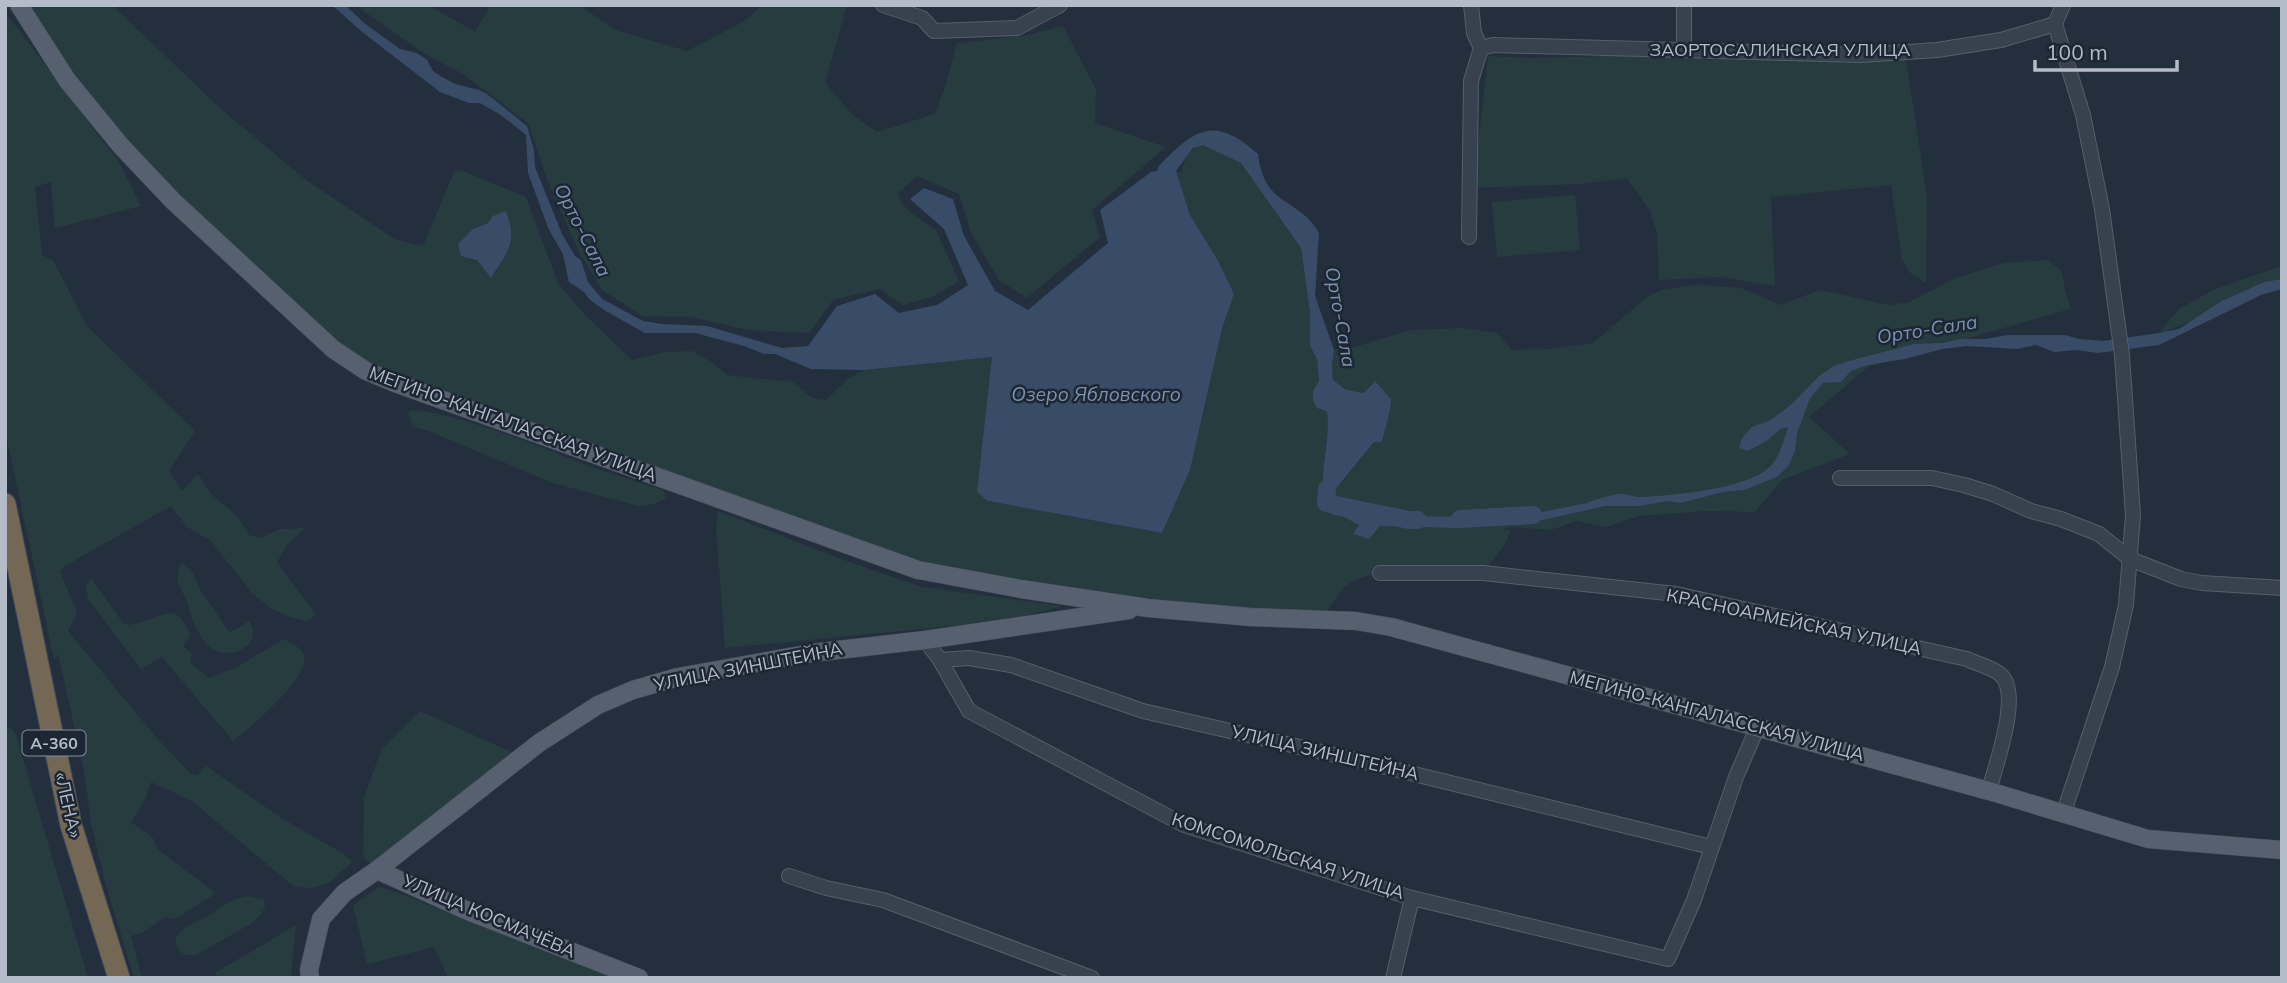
<svg xmlns="http://www.w3.org/2000/svg" width="2287" height="983" font-family="Mulish,sans-serif">
  <rect width="100%" height="100%" fill="#242f3e"/>
  <g fill="#263c3f" fill-rule="evenodd">
    <path d="M19,5H112L221,109L306,180L396,240L423,246L455,170L463,171L526,197L558,283L583,313L632,360L665,352L692,351L710,361L727,375L793,382L812,398L826,400L848,379L864,370L992,357L988,501L1162,533L1190,470L1222,329L1234,294L1190,215L1176,171L1181,172C1185,159 1189,149 1203,144L1241,163L1301,248L1310,312V346L1317,359L1319,381L1313,391L1327,410L1329,422L1324,462L1326,502L1374,442H1382C1385,427 1391,413 1391,399L1375,381L1364,393L1346,391L1333,380L1332,366L1334,350L1355,347L1410,330L1463,328L1497,333L1512,350L1548,349L1593,343L1647,297L1664,289L1698,285L1741,288L1780,305L1820,290L1889,305L1909,302L1956,278L2004,263L2048,260L2061,271L2070,309L1868,367L1809,417L1850,454L1782,480L1755,512L1706,511L1639,516L1606,527L1576,521L1551,530L1512,527L1501,530H1511L1505,544L1483,573C1449,573 1375,565 1349,584C1338,591 1330,608 1322,618L1298,619L918,570L366,371L173,201ZM488,223L512,243L491,278L477,260L473,229Z"/>
    <polygon points="355,5 429,5 475,32 491,5 579,5 615,30 687,51 741,23 763,5 847,5 825,83 853,115 877,132 935,114 946,84 957,43 1023,36 1063,26 1096,89 1095,123 1166,147 1092,210 1100,237 1027,298 999,280 971,233 959,194 917,176 897,194 906,209 936,230 959,281 934,296 903,305 880,289 833,300 809,333 749,330 689,317 643,316 602,290 579,252 548,182 528,123 463,74 425,54"/>
    <polygon points="5,12 119,162 141,206 55,228 51,182 35,187 42,255 53,260 87,326 195,431 169,471 182,491 198,474 211,494 238,517 249,535 261,538 280,529 305,528 287,545 277,562 316,615 307,621 289,617 269,607 252,593 211,541 187,527 171,506 65,566 60,572 77,613 68,631 156,737 191,774 197,775 206,766 283,819 344,854 352,862 329,883 312,888 294,887 192,801 151,782 145,800 131,822 153,838 157,849 213,891 212,896 175,919 165,917 142,933 131,936 142,978 134,978 105,882 91,823 84,770 58,654 54,660 5,430"/>
    <polygon points="1769,53 1905,53 1927,197 1926,283 1909,272 1902,259 1891,185 1771,197 1775,286 1722,277 1659,280 1657,233 1650,211 1627,178 1581,184 1473,188 1488,56 1531,58 1649,55 1711,60"/>
    <polygon points="1575,195 1580,250 1497,257 1492,202"/>
    <path d="M2282,266V279C2237,285 2203,323 2159,333L2179,309L2215,289Z"/>
    <path d="M417,410C473,419 528,442 581,463C608,474 636,480 663,490L666,498L654,504L638,506L553,483L426,430L413,427L408,411Z"/>
    <polygon points="718,511 841,559 922,587 1063,606 1004,621 725,648 716,527"/>
    <path d="M182,562L193,573L199,588L230,633L249,621C265,644 232,661 213,649C198,639 192,618 187,602C181,586 172,581 182,562Z"/>
    <path d="M91,578L123,623L129,625C136,623 144,622 151,619C176,609 179,612 191,635L183,646L192,654L190,663L209,678L237,667L284,639C291,642 301,647 304,656C311,676 249,729 233,741L162,657L141,669L88,599L86,586Z"/>
    <polygon points="420,711 522,757 377,870 363,856 364,798 381,750"/>
    <polygon points="5,724 15,732 88,978 5,978"/>
    <polygon points="379,887 396,892 618,978 448,978 434,947 367,964 353,905"/>
    <path d="M248,896L264,899L265,908L254,922L196,955H185L178,950L175,938C185,925 195,923 208,916C222,908 230,898 248,896Z"/>
    <polygon points="296,925 291,978 218,978 215,973"/>
  </g>
  <g fill="#394c67">
    <path d="M332,5H345L364,23L400,49L417,53L427,60L433,71L442,77L455,84L479,90L487,94L527,126L534,150L535,167L562,234L575,256L581,260L588,282L602,299L643,321L662,324L707,326L782,348L808,346L837,306L875,294L899,313L937,305L968,285L944,229L910,199L924,188L953,199L964,236L995,291L1028,310L1108,243L1100,210L1151,172L1157,171L1159,166C1195,128 1215,115 1258,154C1264,208 1299,197 1319,233L1315,296L1334,350L1332,366L1333,380L1346,390L1364,393L1375,381L1391,399C1391,413 1385,427 1382,442H1374L1330,496L1336,510L1355,517L1384,520L1400,516L1472,517L1502,520L1587,503C1590,501 1615,494 1618,494C1625,493 1632,497 1639,497C1671,496 1742,489 1766,470C1779,461 1783,442 1788,427L1780,429L1768,440L1748,451L1739,448L1742,438L1752,427L1769,421L1791,405L1819,376L1834,366L1849,361L1914,344L1942,343L1960,339H1986L2008,335H2065L2079,339L2103,341L2159,333L2179,329L2220,302L2264,282L2282,279V289L2261,295L2159,345L2098,353L2076,350L2054,352L2036,345L2017,349L1967,346L1942,349L1905,359L1867,365L1851,371L1841,382L1823,383L1810,398L1797,433L1795,451L1789,465L1777,477L1744,490L1723,492L1681,503L1667,501L1640,506H1605L1538,521L1457,528L1380,526L1369,539L1353,534L1359,525L1344,517L1331,514C1313,484 1332,443 1327,411L1317,408L1313,400V391L1319,381L1317,359L1310,346V312L1301,248L1241,163L1203,145L1193,148L1176,171L1190,215L1218,261L1234,294L1222,329L1190,470L1162,533L988,501L977,492L992,357L864,370L811,369L775,354H764L744,346L695,333H645L604,310L589,299L584,292L569,282L563,254L549,230L528,173L526,135L501,115L480,103H469L440,92L361,31Z"/>
    <path d="M506,211C518,245 508,250 491,278L477,260L461,256L458,244L473,229L488,223L493,216Z"/>
  </g>
  <g fill="none" stroke-linecap="round" stroke-linejoin="round">
    <g stroke="#394c67" stroke-width="18">
      <polyline points="1327,489 1326,503 1409,520 1418,520"/>
      <polyline points="1460,519 1533,515"/>
    </g>
    <defs>
      <g id="minor">
        <polyline points="883,5 922,18 934,31 1017,28 1060,5"/>
        <polyline points="2055,24 2083,115 2102,209 2122,355 2133,515 2126,605 2112,667 2063,815"/>
        <polyline points="1481,48 1493,45 1861,55 1937,50 2001,40 2055,24 2063,5"/>
        <polyline points="1684,50 1684,5"/>
        <polyline points="1469,237 1471,81 1481,48 1474,33 1471,5"/>
        <polyline points="1840,478 1932,478 1964,485 1993,494 2031,511 2061,519 2099,534 2130,559 2181,579 2202,583 2282,588"/>
        <path d="M1380,573H1483L1676,594L1967,659C1977,664 1994,668 2001,675C2022,695 1995,766 1989,791"/>
        <polyline points="925,640 940,660 969,711 1184,825 1412,898 1668,959 1694,900 1736,777 1758,726"/>
        <polyline points="940,660 969,658 1011,665 1143,711 1361,761 1711,847"/>
        <polyline points="789,876 826,888 883,900 1092,978"/>
        <polyline points="1393,978 1412,898"/>
      </g>
      <g id="major">
        <polyline points="19,5 67,80 121,146 173,201 333,349 366,371 395,383 918,570 1021,589 1148,608 1250,617 1356,621 1391,627 1989,791 2148,839 2282,850"/>
        <polyline points="377,870 468,911 639,978"/>
        <polyline points="310,978 309,970 321,919 344,893 377,870 539,743 598,705 633,690 678,677 812,653 925,640 1129,610"/>
      </g>
      <polyline id="highway" points="5,504 71,825 119,978"/>
    </defs>
    <use href="#minor" stroke="#565f6c" stroke-width="16"/>
    <use href="#major" stroke="#414a57" stroke-width="19"/>
    <use href="#highway" stroke="#434c59" stroke-width="23"/>
    <use href="#minor" stroke="#38414e" stroke-width="14"/>
    <use href="#major" stroke="#56606e" stroke-width="18"/>
    <use href="#highway" stroke="#746855" stroke-width="21"/>
  </g>
  <g text-anchor="middle" stroke-width="5" stroke-linejoin="round" paint-order="stroke">
    <rect fill="#1d2633" stroke="#878f9c" stroke-width="2" x="22.5" y="730.5" width="63" height="25" rx="5"/>
    <g font-size="16" font-weight="bold" fill="#b4bcc9">
      <text x="54" y="749">А-360</text>
    </g>
    <g font-size="18" fill="#b4bcc9" stroke="#1d2633">
      <text x="1780" y="56">ЗАОРТОСАЛИНСКАЯ УЛИЦА</text>
      <text transform="translate(513 424) rotate(20)" y="6">МЕГИНО-КАНГАЛАССКАЯ УЛИЦА</text>
      <text transform="translate(1794 622) rotate(12)" y="6">КРАСНОАРМЕЙСКАЯ УЛИЦА</text>
      <text transform="translate(748 667) rotate(-11)" y="6">УЛИЦА ЗИНШТЕЙНА</text>
      <text transform="translate(1717 716) rotate(15)" y="6">МЕГИНО-КАНГАЛАССКАЯ УЛИЦА</text>
      <text transform="translate(1325 753) rotate(13)" y="6">УЛИЦА ЗИНШТЕЙНА</text>
      <text transform="translate(68 805) rotate(77)" y="6">«ЛЕНА»</text>
      <text transform="translate(1288 856) rotate(18)" y="6">КОМСОМОЛЬСКАЯ УЛИЦА</text>
      <text transform="translate(489 916) rotate(23)" y="6">УЛИЦА КОСМАЧЁВА</text>
    </g>
    <g font-size="19" font-style="italic" fill="#7c92b1" stroke="#1d2633">
      <text transform="translate(583 230) rotate(63)" y="7">Орто-Сала</text>
      <text transform="translate(1341 317) rotate(80)" y="7">Орто-Сала</text>
      <text transform="translate(1927 329) rotate(-9)" y="7">Орто-Сала</text>
      <text x="1096" y="401">Озеро Ябловского</text>
    </g>
  </g>
  <rect width="2287" height="983" fill="none" stroke="#b4bcc9" stroke-width="14"/>
  <path d="M2035 60v10h142v-10" fill="none" stroke="#b4bcc9" stroke-width="3.5"/>
  <text x="2046" y="60" font-size="21" fill="#b4bcc9" stroke="#1d2633" stroke-width="5" paint-order="stroke">100 m</text>
</svg>
